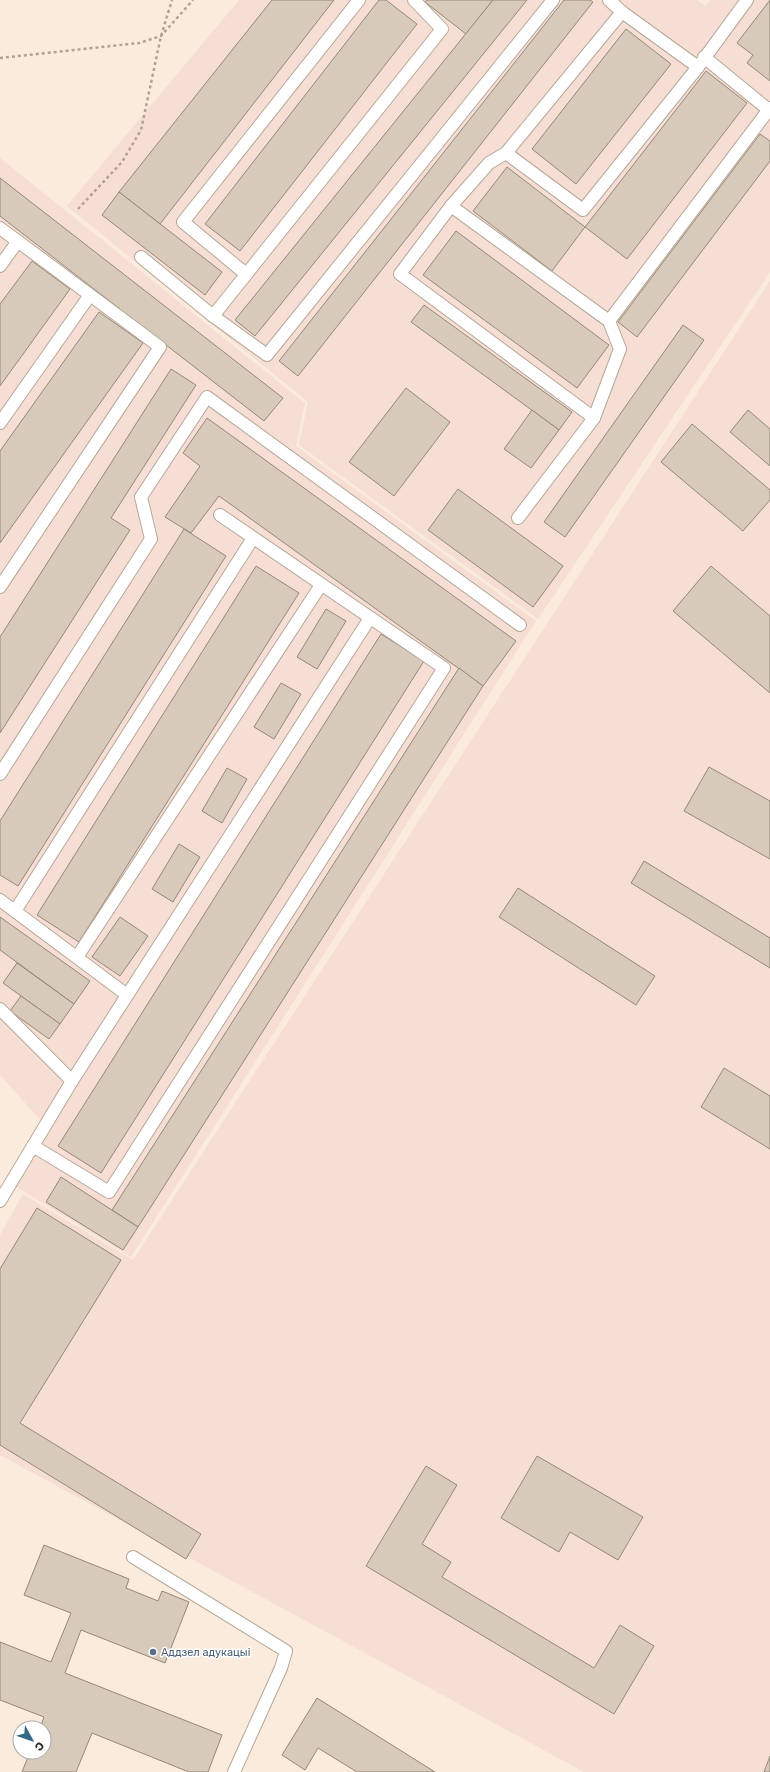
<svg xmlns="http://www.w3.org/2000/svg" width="770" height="1772" font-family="Rubik,sans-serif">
  <rect width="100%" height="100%" fill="#faebdc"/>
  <g fill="#f7ded5">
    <polygon points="239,0 697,0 705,6 711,0 770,0 770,272 538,619 299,445 308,402 67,206"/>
    <polygon points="0,158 305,403 296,446 536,621 131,1257 8,1182 42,1122 0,1075"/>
    <polygon points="770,281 770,1772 584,1772 0,1455 0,1235 23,1194 133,1260"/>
  </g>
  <g fill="#d8cabb" stroke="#958879">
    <polygon points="272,0 334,0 160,224 119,192"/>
    <polygon points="379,0 386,0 417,24 240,251 205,224"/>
    <polygon points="427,0 493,0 466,34 425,2"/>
    <polygon points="493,0 527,0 255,336 235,320"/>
    <polygon points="564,0 590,0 593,2 298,376 279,361"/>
    <polygon points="770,0 770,81 747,63 753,55 737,43"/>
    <polygon points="626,29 671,64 576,184 532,149"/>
    <polygon points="706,71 747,103 627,259 585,227"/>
    <polygon points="760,134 770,141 770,161 637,337 618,322"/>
    <polygon points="507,167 585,227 552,271 473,211"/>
    <polygon points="0,178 283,398 264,421 0,216"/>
    <polygon points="119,192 222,272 205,295 102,215"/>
    <polygon points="456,231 609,345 577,388 423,275"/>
    <polygon points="32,261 70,289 0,386 0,304"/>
    <polygon points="424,305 572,412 559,430 411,322"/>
    <polygon points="99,312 143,343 0,543 0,451"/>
    <polygon points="683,325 704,340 565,537 544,522"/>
    <polygon points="171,369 196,385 111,518 130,530 0,733 0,637"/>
    <polygon points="406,388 450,422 394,496 349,462"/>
    <polygon points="532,410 559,430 531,468 504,449"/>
    <polygon points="748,410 770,429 770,466 730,432"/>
    <polygon points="207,418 516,641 483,686 219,496 191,533 165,517 200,466 183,453"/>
    <polygon points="692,424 770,490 770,500 743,531 661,462"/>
    <polygon points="458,489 563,566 533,607 428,530"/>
    <polygon points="184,529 226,556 18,886 0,875 0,821"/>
    <polygon points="256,566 299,593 79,942 37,915"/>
    <polygon points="711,566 770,616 770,693 673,611"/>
    <polygon points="326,609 346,621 317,669 297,657"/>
    <polygon points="381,634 424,661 101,1173 58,1146"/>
    <polygon points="459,668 483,686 138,1227 112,1210"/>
    <polygon points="281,683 301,694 274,739 254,727"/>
    <polygon points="709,767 770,801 770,859 684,811"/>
    <polygon points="227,768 247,779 222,823 202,811"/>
    <polygon points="179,844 200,857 173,902 152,889"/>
    <polygon points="644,861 770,938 770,968 631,883"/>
    <polygon points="518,888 655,976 636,1005 499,917"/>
    <polygon points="0,917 90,981 74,1004 0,950"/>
    <polygon points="120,917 148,936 120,976 92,957"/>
    <polygon points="17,963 74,1004 60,1024 3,983"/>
    <polygon points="21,996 60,1024 49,1039 10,1011"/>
    <polygon points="724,1068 770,1096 770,1149 701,1107"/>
    <polygon points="61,1177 138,1227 123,1250 46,1202"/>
    <polygon points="37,1208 121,1260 20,1423 201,1534 186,1559 0,1445 0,1269"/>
    <polygon points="537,1456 643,1517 618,1560 570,1532 559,1552 501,1518"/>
    <polygon points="426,1466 457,1485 422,1544 451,1562 442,1577 594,1668 620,1625 654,1646 614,1714 366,1566"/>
    <polygon points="44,1545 129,1579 126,1588 158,1601 162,1591 189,1602 165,1663 81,1630 65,1673 222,1735 208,1772 189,1772 92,1733 76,1772 22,1772 30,1752 44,1752 44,1728 40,1728 44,1717 0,1700 0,1642 51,1662 71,1613 24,1595"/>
    <polygon points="317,1698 435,1772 357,1772 318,1748 305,1770 282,1755"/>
    <polygon points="770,1756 770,1772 764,1772"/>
  </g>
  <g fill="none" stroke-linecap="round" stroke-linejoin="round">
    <defs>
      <g id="service">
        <polyline points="609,0 622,12 698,67"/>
        <polyline points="704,57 770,111"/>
        <polyline points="506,153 583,210 698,67 747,0"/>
        <polyline points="451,206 609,321 620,349 594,418 518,518"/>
        <polyline points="0,228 160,347 0,587"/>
        <polyline points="141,257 213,316 267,355 553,0"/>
        <polyline points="0,266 18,241"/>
        <polyline points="246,274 183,222 359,0"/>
        <polyline points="213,316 442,29 414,0"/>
        <polyline points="609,321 770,108"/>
        <polyline points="594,418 400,274 451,206 489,163 506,153 622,12"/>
        <polyline points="0,423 90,295"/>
        <polyline points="0,774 151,539 141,497 207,397 520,625"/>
        <polyline points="0,900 127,995"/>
        <polyline points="15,911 253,538"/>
        <polyline points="77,957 321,585"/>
        <polyline points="0,1009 72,1081 0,1201"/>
        <polyline points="72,1081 370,618"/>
        <polyline points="33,1146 109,1192 444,668 220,515"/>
        <polyline points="133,1557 286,1651 281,1668 234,1772"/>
      </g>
    </defs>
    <use href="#service" stroke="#b5a899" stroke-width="14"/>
    <g stroke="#aea297" stroke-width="2.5" stroke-dasharray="3 3" stroke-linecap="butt">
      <polyline points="0,58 139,43 161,36 193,0"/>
      <polyline points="78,209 122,162 141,130 161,36 172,0"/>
    </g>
    <use href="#service" stroke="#fff" stroke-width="12"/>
  </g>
  <circle fill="#5c6f8a" stroke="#fff" stroke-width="1.5" cx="153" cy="1652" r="4"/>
  <g text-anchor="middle" stroke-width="3" stroke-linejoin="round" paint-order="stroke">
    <g font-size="11" fill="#4e5e75" stroke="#fff" text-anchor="start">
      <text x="161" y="1656">Аддзел адукацыі</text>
    </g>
  </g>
  <g transform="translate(32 1740) rotate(130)"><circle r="19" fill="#ffffff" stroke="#adaba9"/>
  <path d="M0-3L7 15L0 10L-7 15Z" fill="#316883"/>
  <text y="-6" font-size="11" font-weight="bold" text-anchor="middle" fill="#332d28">С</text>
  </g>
</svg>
